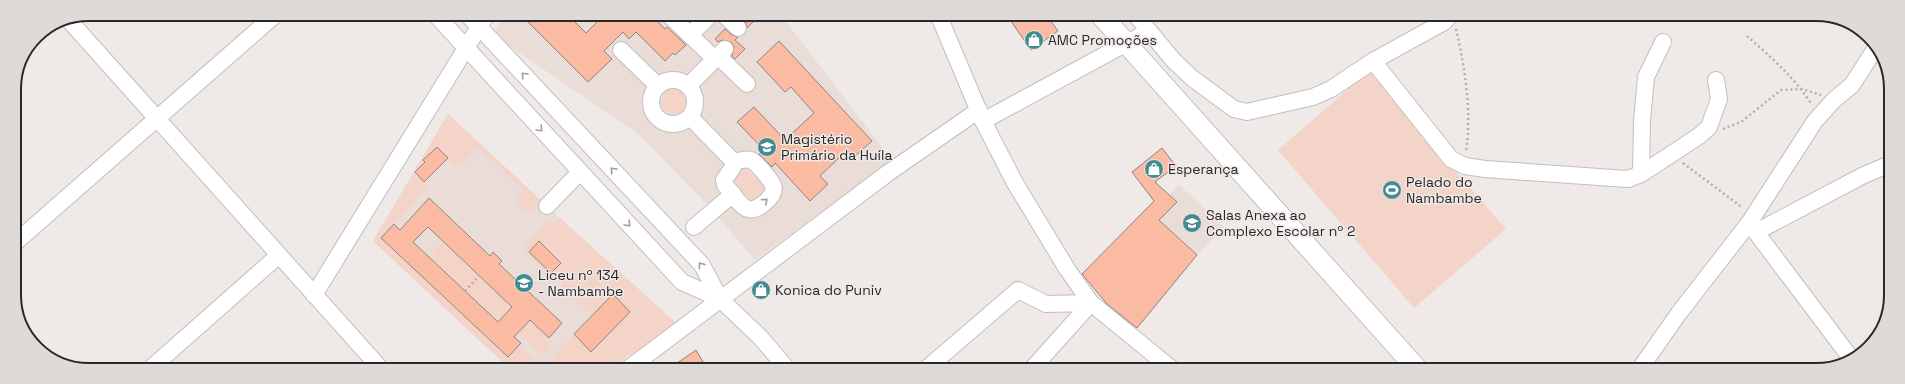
<svg xmlns="http://www.w3.org/2000/svg" width="1905" height="384" font-family="'Space Grotesk',sans-serif">
  <rect width="100%" height="100%" fill="#efe9e7"/>
  <g fill="#eadcd7">
    <polygon points="505,14 780,14 892,160 755,260 707,204 637,133 493,35"/>
    <polygon points="448,114 552,211 677,324 608,369 510,369 373,241"/>
    <polygon points="1179,185 1224,227 1197,255 1159,220 1176,202 1169,195"/>
  </g>
  <g fill="#f4d4c8">
    <polygon points="1369,71 1506,229 1414,308 1278,150"/>
    <circle cx="674" cy="102" r="12"/>
    <polygon points="448,114 542,201 532,211 525,212 516,202 516,199 524,190 477,147 461,165 457,166 436,147 423,160 425,162 415,172 429,187 381,238 507,357 519,345 532,358 534,362 530,369 510,369 373,241"/>
    <path d="M746,168L764,188C757,203 749,202 740,191C736,187 733,185 732,180Z"/>
    <polygon points="560,218 677,324 608,369 542,369 574,334 591,351 630,312 613,295 592,315 525,251 526,244 549,220 554,224"/>
    <polygon points="443,242 512,307 498,322 429,257"/>
    <polygon points="530,320 551,340 551,346 546,352 540,353 518,333"/>
  </g>
  <g fill="#fbbaa2" stroke="#8b8685" fill-rule="evenodd">
    <polygon points="520,14 567,14 586,33 605,14 650,14 665,29 667,27 686,45 675,55 673,53 665,61 636,32 629,39 623,32 604,51 612,59 588,82"/>
    <polygon points="740,14 761,14 747,28 745,21 738,15"/>
    <polygon points="1006,14 1046,14 1058,31 1031,50"/>
    <polygon points="725,29 732,35 738,37 735,40 745,49 735,59 732,56 734,47 731,42 723,40 718,42 715,39"/>
    <polygon points="779,41 872,141 854,157 847,150 820,176 828,184 810,201 775,163 772,167 759,154 764,150 737,122 754,107 785,140 814,113 791,87 785,92 757,62"/>
    <polygon points="437,147 448,158 424,182 415,172 425,162 423,160"/>
    <polygon points="1162,148 1176,166 1155,182 1177,202 1159,220 1197,255 1137,328 1107,304 1082,274 1154,201 1132,172"/>
    <path d="M429,198L490,256L493,252L502,261L499,264L562,323L549,338L530,320L514,337L521,343L508,357L381,238L394,224L400,230ZM428,227L512,307L498,322L413,242Z"/>
    <polygon points="539,241 561,263 551,273 529,252"/>
    <polygon points="613,294 630,312 591,352 574,334"/>
    <polygon points="696,350 708,370 667,370"/>
  </g>
  <g fill="none" stroke-linecap="round" stroke-linejoin="round">
    <defs>
      <g id="minor">
        <polyline points="435,14 682,282 720,299"/>
        <polyline points="467,14 702,265 720,299 761,338 788,370"/>
        <polyline points="668,14 715,59"/>
        <polyline points="723,14 738,28"/>
        <polyline points="938,14 983,121 1015,183 1067,269 1091,303 1173,370"/>
        <polyline points="1135,14 1174,61 1192,78 1234,109 1247,112 1313,97 1331,89 1373,61 1444,22 1450,15"/>
        <polyline points="67,18 381,369"/>
        <polyline points="690,35 711,14"/>
        <polyline points="621,50 658,86"/>
        <polyline points="718,56 747,84"/>
        <polyline points="1373,61 1451,159 1465,166 1485,169 1613,178 1628,179 1641,174 1699,136 1709,127 1719,99 1716,80"/>
        <circle cx="673" cy="102" r="22"/>
        <polyline points="688,86 725,49"/>
        <path d="M690,117L733,161C739,162 745,158 751,160C756,162 774,183 774,188C774,197 757,212 748,209C740,207 731,191 725,185L724,180L733,167V161"/>
        <polyline points="983,121 1149,31"/>
        <polyline points="1641,174 1642,121 1646,77 1663,42"/>
        <polyline points="547,206 580,172"/>
        <polyline points="1749,223 1850,357"/>
        <polyline points="694,227 733,194"/>
        <polyline points="1756,232 1862,176 1890,164"/>
        <polyline points="16,242 276,14"/>
        <polyline points="314,295 487,14"/>
        <polyline points="150,369 279,255"/>
        <polyline points="628,369 888,173 979,110"/>
        <polyline points="925,370 1018,290 1046,304 1091,303"/>
        <polyline points="1031,370 1091,303"/>
        <polyline points="1639,370 1679,313 1749,223 1815,121 1834,100 1852,85 1875,49"/>
      </g>
      <polyline id="major" points="1100,14 1418,370"/>
    </defs>
    <use href="#minor" stroke="#c3bebc" stroke-width="18"/>
    <use href="#major" stroke="#c3bebc" stroke-width="22"/>
    <g stroke="#b3aead" stroke-width="2.5" stroke-dasharray="2 3" stroke-linecap="butt">
      <path d="M1456,29C1465,68 1472,112 1466,152"/>
      <path d="M1747,36C1771,57 1795,78 1812,105"/>
      <polyline points="1723,129 1741,122 1781,90 1802,89 1821,95"/>
      <polyline points="1683,163 1743,208"/>
      <polyline points="465,291 479,276"/>
    </g>
    <use href="#minor" stroke="#fff" stroke-width="16"/>
    <use href="#major" stroke="#fff" stroke-width="20"/>
  </g>
  <defs><path id="oneway-chevron" d="M-2-3.5L2.5 0L-2 3.5" fill="none" stroke-width="1.6" stroke-linecap="round" stroke-linejoin="round"/></defs>
  <g stroke="#9f9e9e">
    <use href="#oneway-chevron" transform="translate(524 75) rotate(-133)"/>
    <use href="#oneway-chevron" transform="translate(540 129) rotate(47)"/>
    <use href="#oneway-chevron" transform="translate(613 170) rotate(-133)"/>
    <use href="#oneway-chevron" transform="translate(765 201) rotate(-42)"/>
    <use href="#oneway-chevron" transform="translate(628 224) rotate(47)"/>
    <use href="#oneway-chevron" transform="translate(701 265) rotate(-126)"/>
  </g>
  <defs>
    <symbol id="shop-disc" viewBox="-11 -11 22 22"><circle r="9.5" fill="#438a91" stroke="#efe9e7"/><path d="M-5-2.5h2.3a2.7 3.5 0 0 1 5.4 0H5L5.5 6h-11ZM-1.5-2.5h3a1.5 2.3 0 0 0-3 0Z" fill="#fff"/></symbol>
    <symbol id="school-disc" viewBox="-11 -11 22 22"><circle r="9.5" fill="#438a91" stroke="#efe9e7"/><path d="M0-5L7-2L0 1L-7-2ZM-4 1L0 2.5L4 1V4Q0 6-4 4Z" fill="#fff"/></symbol>
    <symbol id="stadium-disc" viewBox="-11 -11 22 22"><circle r="9.5" fill="#438a91" stroke="#efe9e7"/><path d="M0-5a6.5 5 0 1 0 0 10a6.5 5 0 1 0 0-10ZM-3.5-1.8h7v3.6h-7Z" fill="#fff"/></symbol>
  </defs>
  <g fill-rule="evenodd">
    <use href="#shop-disc" x="1023" y="29" width="22" height="22"/>
    <use href="#school-disc" x="756" y="136" width="22" height="22"/>
    <use href="#shop-disc" x="1143" y="158" width="22" height="22"/>
    <use href="#stadium-disc" x="1381" y="179" width="22" height="22"/>
    <use href="#school-disc" x="1181" y="212" width="22" height="22"/>
    <use href="#school-disc" x="513" y="272" width="22" height="22"/>
    <use href="#shop-disc" x="750" y="279" width="22" height="22"/>
  </g>
  <g text-anchor="middle" stroke-width="3" stroke-linejoin="round" paint-order="stroke">
    <g font-size="14" fill="#2a2828" stroke="#efe9e7" text-anchor="start">
      <text x="1048" y="45">AMC Promoções</text>
      <text x="781" y="144">Magistério<tspan x="781" dy="16">Primário da Huíla</tspan></text>
      <text x="1168" y="174">Esperança</text>
      <text x="1406" y="187">Pelado do<tspan x="1406" dy="16">Nambambe</tspan></text>
      <text x="1206" y="220">Salas Anexa ao<tspan x="1206" dy="16">Complexo Escolar nº 2</tspan></text>
      <text x="538" y="280">Liceu nº 134<tspan x="538" dy="16">- Nambambe</tspan></text>
      <text x="775" y="295">Konica do Puniv</text>
    </g>
  </g>
  <path d="M0 0H1905V384H0ZM89 21H1816A68 68 0 0 1 1884 89V295A68 68 0 0 1 1816 363H89A68 68 0 0 1 21 295V89A68 68 0 0 1 89 21Z" fill="#dfdad8" fill-rule="evenodd"/>
  <path fill="none" stroke="#2a2828" stroke-width="2" d="M89 21H1816A68 68 0 0 1 1884 89V295A68 68 0 0 1 1816 363H89A68 68 0 0 1 21 295V89A68 68 0 0 1 89 21Z"/>
</svg>
